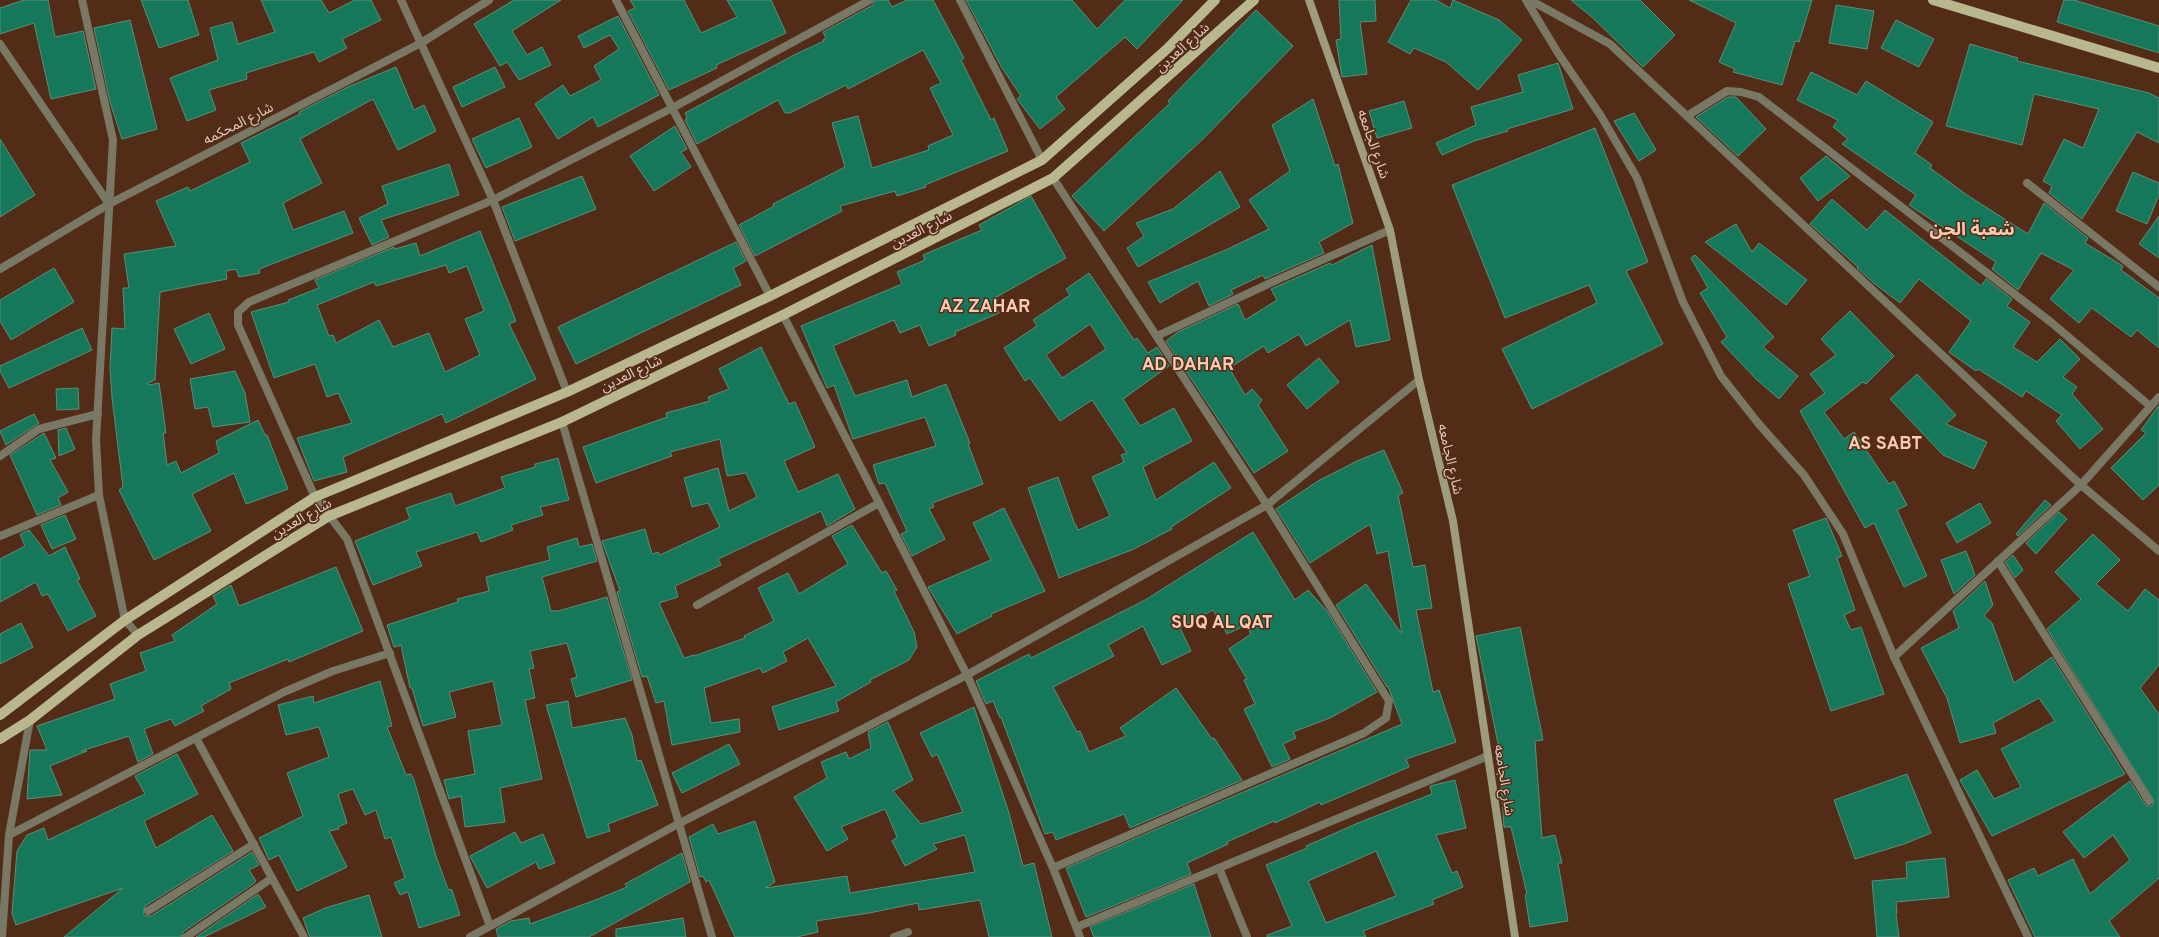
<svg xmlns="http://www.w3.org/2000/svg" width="2159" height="937" font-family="Overpass,'Noto Sans Arabic',sans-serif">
  <rect width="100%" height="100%" fill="#532c18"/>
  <g fill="#16785a" stroke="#5a8f79" fill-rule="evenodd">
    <polygon points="24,0 48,0 55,37 83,31 96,89 51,99 34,23 0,34 0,8"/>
    <polygon points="141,0 188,0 199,35 159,48"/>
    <polygon points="261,0 321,0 329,13 355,0 371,0 381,20 342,39 347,48 319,62 314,52 246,73 247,79 209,90 216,110 187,121 170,78 218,60 210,28 232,22 238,44 275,32"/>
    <polygon points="514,0 561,0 512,31 527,55 542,47 551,65 519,80 507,62 500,66 474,24"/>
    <polygon points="630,0 684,0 701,33 737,17 727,0 771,0 786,33 716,65 717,68 669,90 628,11 635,8"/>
    <polygon points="875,0 888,0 892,7 907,0 933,0 964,58 961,60 991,120 994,118 1008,151 925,185 926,187 897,196 895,191 840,206 842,211 755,256 739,225 774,206 773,204 845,167 832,123 858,116 872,168 929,150 928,146 953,135 930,88 941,83 923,50 848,89 846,85 790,113 785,113 778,100 697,144 685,120 687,118 685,113 796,54 824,41 823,40 826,38 823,32 873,5"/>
    <polygon points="966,0 1072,0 1097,29 1125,0 1183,0 1137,49 1125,37 1056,97 1065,109 1040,129 1017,99 1021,96 1002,68"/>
    <polygon points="1339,0 1375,0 1376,21 1360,22 1367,74 1342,77 1336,40 1341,39"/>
    <polygon points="1411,0 1436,0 1450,8 1453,0 1499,20 1522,40 1478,90 1446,62 1414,48 1410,54 1388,42"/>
    <polygon points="1571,0 1640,0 1675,35 1643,67 1593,18"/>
    <polygon points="1689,0 1812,0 1799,42 1795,41 1782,85 1733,72 1735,69 1719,62 1736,23"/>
    <polygon points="2064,0 2074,0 2159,26 2159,53 2057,22"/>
    <polygon points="1836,5 1874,11 1867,49 1829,43"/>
    <polygon points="1256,10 1293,46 1205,137 1104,231 1072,196 1170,103 1168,101"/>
    <polygon points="618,16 659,95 598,127 593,117 558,139 535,104 563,85 570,96 601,80 594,66 619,49 610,35 584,48 578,36"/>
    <polygon points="130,20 157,129 122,139 110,102 94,28"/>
    <polygon points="1896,20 1934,39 1919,67 1881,48"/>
    <polygon points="1970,44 2018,58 2017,61 2149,93 2159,98 2159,143 2137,132 2082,219 2049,193 2052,186 2043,181 2064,139 2083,148 2099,109 2034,94 2022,145 1946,126"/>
    <polygon points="1558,63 1573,109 1507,129 1508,131 1474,141 1442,155 1436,143 1476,125 1471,107 1523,92 1518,75"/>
    <polygon points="396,67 414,110 424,105 436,131 398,150 373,99 300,139 322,183 283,203 293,230 344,211 353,233 259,269 260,273 239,277 236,269 226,271 227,279 160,292 155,380 148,383 149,385 159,383 166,433 163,433 167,465 176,461 181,473 219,453 216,441 258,420 265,435 267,435 288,489 246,504 234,473 192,494 211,531 154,560 119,490 123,487 112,398 110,368 112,328 125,329 123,288 129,288 124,254 176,246 156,201 188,187 190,191 250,162 241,143 300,114 299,112 350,86"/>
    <polygon points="495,67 505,87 462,107 453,87"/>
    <polygon points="1811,72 1857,95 1866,81 1933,122 1915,153 1932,165 1930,168 1967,195 2028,234 2044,203 2088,238 2085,243 2123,266 2121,270 2159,298 2159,348 2137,330 2131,337 2092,308 2079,323 2050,299 2074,270 2041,253 2018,290 1992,269 1996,262 1909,205 1916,195 1842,144 1848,139 1833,127 1838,120 1797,100"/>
    <polygon points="1728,97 1736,97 1766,129 1738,156 1696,117"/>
    <polygon points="1313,99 1335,166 1338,164 1353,223 1319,242 1324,253 1265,279 1263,275 1231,290 1233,294 1209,306 1198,281 1160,303 1148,282 1228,249 1269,229 1249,200 1290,171 1272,125"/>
    <polygon points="1404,101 1412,128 1377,138 1369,111"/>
    <polygon points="1634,113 1656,150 1639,161 1614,121"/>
    <polygon points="519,118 532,147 486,168 472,139"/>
    <polygon points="675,126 687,149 681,152 691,167 654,191 630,156"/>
    <polygon points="1595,128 1648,262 1626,271 1663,344 1532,409 1502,349 1597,303 1589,285 1505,318 1452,185"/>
    <polygon points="0,139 35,195 0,217"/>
    <polygon points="1826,156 1850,176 1818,201 1800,178"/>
    <polygon points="449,164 459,195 381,220 389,237 372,245 359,218 388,204 382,186"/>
    <polygon points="1220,171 1240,207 1138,267 1127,248 1144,236 1136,223 1173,209"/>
    <polygon points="2133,172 2159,183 2159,195 2147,224 2116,211"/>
    <polygon points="582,176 596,209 515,241 502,207"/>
    <polygon points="1031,196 1066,258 993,299 999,313 955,332 956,335 929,346 920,325 900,333 894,320 833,346 855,396 907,380 912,397 946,384 970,443 968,444 983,484 932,503 934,507 929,509 945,539 912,556 901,534 907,531 885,483 879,484 873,465 936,446 925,417 853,439 834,385 827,388 801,326 902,284 897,272 925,260 923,255 982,230 979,225"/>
    <polygon points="1832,199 1867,230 1885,210 1981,286 1986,279 2012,299 2007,306 2030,322 2013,347 2037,362 2060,339 2080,359 2063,377 2077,387 2072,394 2103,429 2080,449 2056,421 2062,415 2026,391 2022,397 1978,369 1976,371 1949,352 1971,321 1919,279 1900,303 1875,284 1857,268 1858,267 1810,224"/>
    <polygon points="2159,216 2159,258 2139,244"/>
    <polygon points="1736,224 1752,252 1759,243 1807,280 1786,305 1705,242"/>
    <path d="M480,231L516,321L509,324L536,379L446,423L442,414L343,457L347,472L314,481L297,438L352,423L338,393L327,397L315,364L274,378L251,312L289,302L288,300L319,288L315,280L394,247L395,249L416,243L420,256ZM446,265L449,273L467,266L484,311L465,319L480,355L445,372L429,333L393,347L379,320L336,343L333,335L329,336L317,305L374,282L376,286Z"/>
    <polygon points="736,242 746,261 733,268 741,285 576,364 558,327"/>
    <polygon points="1372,245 1390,340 1356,347 1350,320 1306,346 1299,334 1268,353 1264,346 1229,368 1245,395 1252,389 1262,400 1258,405 1288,451 1254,473 1166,341 1178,332 1238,304 1245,320 1277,300 1271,289 1330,263 1332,265"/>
    <polygon points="1695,255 1774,337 1763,347 1798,376 1779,399 1756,379 1721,342 1727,337 1700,293 1708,288 1691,258"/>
    <polygon points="54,268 74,302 11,340 0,321 0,300"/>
    <path d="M1089,273L1134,340L1137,338L1148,353L1157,347L1169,366L1123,399L1140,426L1174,408L1192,441L1143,467L1156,500L1214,462L1231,488L1171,527L1172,529L1134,549L1059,578L1028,488L1058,477L1075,525H1076L1078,530L1110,516L1092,477L1124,462L1121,455L1127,453L1092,400L1060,421L1030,378L1025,381L1004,348L1037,326L1033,320L1070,295L1066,289ZM1090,324L1106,349L1062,378L1046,355Z"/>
    <polygon points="1850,311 1894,356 1866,384 1863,382 1824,412 1844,439 1854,432 1889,484 1894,481 1907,505 1897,510 1927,576 1904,587 1874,523 1865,528 1800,411 1825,393 1810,374 1836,355 1821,339"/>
    <polygon points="209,313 225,349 191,364 174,329"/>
    <polygon points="82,328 92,350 9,388 0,371 0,366"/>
    <polygon points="761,347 789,404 795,402 815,447 784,461 798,492 838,474 855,509 827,526 821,511 718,559 721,565 675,586 678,597 659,603 684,658 694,655 694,656 745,638 744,636 774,621 758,588 788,573 799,594 848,564 832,536 852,525 882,573 886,571 897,590 894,591 914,632 917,647 909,660 870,680 871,682 836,702 839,711 779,730 772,707 836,686 808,638 783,652 787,661 763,673 760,668 704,688 711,723 739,719 740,732 672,745 664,701 656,703 647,676 642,677 617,592 620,591 602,541 645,529 652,554 658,552 660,555 720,527 708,503 692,507 684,478 718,468 729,511 757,497 746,473 727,476 720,439 670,452 672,456 596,483 583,447 667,417 666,413 710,401 708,397 729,389 719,369"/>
    <polygon points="1319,358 1339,382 1307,409 1287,385"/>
    <polygon points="235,371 245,393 250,422 213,427 208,407 195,409 190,379"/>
    <polygon points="1917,374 1956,415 1946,424 1987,442 1974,469 1943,455 1890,399"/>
    <polygon points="78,388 79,409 57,410 56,389"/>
    <polygon points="2159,405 2159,485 2143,500 2111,468 2146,433 2141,430"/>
    <polygon points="34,414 39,423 6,445 0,431"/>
    <polygon points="66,428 75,449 59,456 58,430"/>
    <polygon points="44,433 56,458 50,460 68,492 58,498 61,505 37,515 10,455"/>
    <polygon points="1384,450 1403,493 1398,495 1413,567 1425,565 1432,608 1416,610 1433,692 1439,690 1456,742 1406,759 1409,767 1321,805 1320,802 1275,823 1274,821 1227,842 1228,844 1187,863 1191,874 1086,917 1066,868 1402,724 1388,686 1387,687 1336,605 1366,584 1402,634 1388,551 1377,554 1370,524 1310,563 1276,509 1318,481 1357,461"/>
    <polygon points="558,458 569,500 540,507 543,515 511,525 513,530 481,542 477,532 416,552 422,566 373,585 355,541 410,519 406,508 451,493 455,506 505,488 501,477 535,467 535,464"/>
    <polygon points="2045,500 2051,505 2018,536 2016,534"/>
    <polygon points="1980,503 1991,523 1957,543 1946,523"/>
    <polygon points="1004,508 1045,591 991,614 992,616 957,634 928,587 991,560 973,523"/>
    <polygon points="2059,512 2067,519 2036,554 2026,543"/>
    <polygon points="65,515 76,539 52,549 41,525"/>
    <polygon points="1826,518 1842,556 1837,558 1855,610 1844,615 1851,630 1861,627 1884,694 1831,711 1788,584 1810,576 1793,530"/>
    <polygon points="29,530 49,556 65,547 80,579 77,580 96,616 68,631 48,594 42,596 36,582 0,602 0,559 25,546 20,534"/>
    <polygon points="1253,532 1295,600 1308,590 1327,611 1377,692 1330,718 1293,732 1296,738 1283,744 1290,759 1272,767 1244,709 1255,704 1244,680 1247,679 1229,649 1251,634 1246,625 1227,634 1213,610 1180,628 1191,651 1162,665 1143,626 1108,645 1114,656 1053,687 1077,732 1080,731 1089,752 1126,736 1120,728 1176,688 1212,739 1214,738 1242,780 1130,828 1124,814 1056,840 1053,832 1045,834 1001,717 1000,718 993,701 986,704 976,681 1029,654 1031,658 1145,600"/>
    <polygon points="2093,534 2120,560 2096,584 2128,611 2145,589 2159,600 2159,665 2140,688 2159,714 2159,878 2109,921 2120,937 2035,937 2008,880 2034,868 2038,876 2073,859 2090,894 2130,860 2113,835 2084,858 2063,832 2130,781 2146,806 2152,806 2154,801 2047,629 2081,599 2055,572"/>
    <polygon points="577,538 579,547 592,544 597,561 542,577 551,611 558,611 607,597 632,680 576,697 571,679 577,677 567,643 530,651 534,668 529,669 535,698 525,700 542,779 500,788 505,822 465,827 461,796 449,799 444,780 475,774 468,731 502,725 493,681 449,692 456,717 423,726 412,688 410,688 401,645 394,647 387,625 458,602 457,599 489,591 486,577 550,560 547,547"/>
    <polygon points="1966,551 1975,575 1954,594 1941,560"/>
    <polygon points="2013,555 2023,570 2015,578 2005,562"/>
    <polygon points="336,567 363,631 289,662 288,659 229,683 231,689 201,706 204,711 175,726 171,719 144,729 153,754 138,762 129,736 81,751 87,751 50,766 62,795 27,799 30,750 47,750 37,726 115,699 110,684 146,671 140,653 175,641 172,635 217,604 213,596 231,585 239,606"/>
    <polygon points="1985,581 1993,605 1984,616 1992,623 2014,683 2052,657 2125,774 1992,836 1960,780 1977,770 1994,799 2021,787 2001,749 2055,721 2039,698 1993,723 1996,733 1960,743 1947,698 1921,648 1959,628 1953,611"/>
    <polygon points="21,623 33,647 0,664 0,634"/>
    <polygon points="1520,627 1543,740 1535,741 1542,838 1555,835 1562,863 1558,863 1568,921 1530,927 1525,895 1527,894 1511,827 1504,827 1500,768 1503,768 1476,636"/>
    <polygon points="380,681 392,726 387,727 406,775 411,774 414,780 436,856 448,889 452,890 460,915 419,928 408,892 400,895 394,883 405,878 391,837 385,839 376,810 365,815 353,789 338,794 347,823 338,827 339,829 329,831 347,867 297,891 279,855 269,860 259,838 303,816 287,773 329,757 319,727 286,735 278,705 313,696 314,703"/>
    <polygon points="568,701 572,728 625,718 632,735 637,761 641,760 658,805 608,824 610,831 587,838 546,705"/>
    <polygon points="974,707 1009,813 1023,866 1034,863 1052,937 989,937 980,900 919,910 918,903 869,913 816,921 818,932 797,937 735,937 709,880 706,882 703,876 700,877 689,837 713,824 718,834 755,821 775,882 765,888 847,876 850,893 975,872 965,835 933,844 937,849 905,866 892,841 897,837 885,809 841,827 848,839 827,851 794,797 827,778 821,762 846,752 849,759 871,748 868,732 888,722 913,780 893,791 921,824 963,812 937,754 932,757 920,733"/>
    <polygon points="729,744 740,764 682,793 672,773"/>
    <polygon points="177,754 198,794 144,821 156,848 212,815 233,851 145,906 143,914 146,916 151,916 252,852 259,865 249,870 256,881 253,884 183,932 181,937 64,937 123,888 16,925 12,913 17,851 27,835 44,828 48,840 145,794 135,776"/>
    <polygon points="1907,774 1931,833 1904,844 1855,859 1834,800"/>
    <path d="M1455,780L1466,828L1436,835L1452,873L1457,871L1463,887L1432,900L1434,904L1363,931L1366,937H1267V935L1292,926L1266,865L1307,848L1306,846L1358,823L1432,794L1430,786ZM1376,851L1396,896L1326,923L1308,881Z"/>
    <polygon points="515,832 521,843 543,834 555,863 539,869 536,862 487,888 470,856"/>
    <polygon points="682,853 690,882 589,937 498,937 496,929 511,921 529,918 530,924 598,899 627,887 625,884"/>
    <polygon points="1945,858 1949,897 1896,902 1897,913 1896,914 1899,937 1877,937 1872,881 1907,878 1906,862"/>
    <polygon points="1194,884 1211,937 1094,937 1090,927"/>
    <polygon points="258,894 266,907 204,937 196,937"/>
    <polygon points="369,895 382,937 310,937 303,918 325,908"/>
    <polygon points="683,918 686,937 616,937 616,929"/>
  </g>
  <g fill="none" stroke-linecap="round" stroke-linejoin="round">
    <g stroke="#787864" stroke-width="8">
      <polyline points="82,0 113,140 96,440 99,495 125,620 138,635"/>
      <polyline points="401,0 493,200 567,392"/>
      <polyline points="616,0 770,296"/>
      <polyline points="960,0 1042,160"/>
      <polyline points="1526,0 1558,53 1601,116 1637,178 1683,302 1721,376 1758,423 1804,475 1843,534 1894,657 2028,937"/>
      <polyline points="1530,0 1610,44 2081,485 2159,551"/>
      <polyline points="0,44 109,204"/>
      <polyline points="1687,116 1727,91 1741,92 1759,97 2052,323 2150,406"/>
      <polyline points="2027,183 2159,287"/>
      <polyline points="0,269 109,204 421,43 489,0"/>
      <polyline points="783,315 967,675 1053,868 1080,937"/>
      <polyline points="1157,336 1279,279 1390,230"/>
      <polyline points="562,422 712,937"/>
      <polyline points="0,456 39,429 98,414"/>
      <polyline points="0,536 99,495"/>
      <polyline points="1998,561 2149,801"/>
      <polyline points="697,605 879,503"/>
      <polyline points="1894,657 2081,485 2159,397"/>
      <polyline points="196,738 304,937"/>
      <polyline points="9,835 284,692 333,671 390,653"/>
      <polyline points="1053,868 1364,733 1386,718 1389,701 1267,505 1053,178"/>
      <polyline points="1219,868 1247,937"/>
      <polyline points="148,911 254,844"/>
      <polyline points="490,926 347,539 315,497 238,325 238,312 249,302 493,200 674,107 870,0"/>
      <polyline points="1077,927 1488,756"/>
      <polyline points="2,937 9,835 30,720"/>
      <polyline points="186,937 272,878"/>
      <polyline points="470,937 678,824 967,675 1267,505 1419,380"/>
      <polyline points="894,937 908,932"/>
    </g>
    <polyline stroke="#9d9c7c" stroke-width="8" points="1309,0 1390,230 1419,380 1453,521 1515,937"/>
    <g stroke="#b8b78e" stroke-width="10">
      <polyline points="1933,0 2159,68"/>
      <polyline points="0,715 125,620 315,497 567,392 770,296 1042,160 1167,49 1215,0"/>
      <polyline points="0,739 30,720 138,635 329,516 562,422 783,315 1053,178 1254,0"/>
    </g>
  </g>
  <g text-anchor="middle" stroke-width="3" stroke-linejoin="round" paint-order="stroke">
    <g font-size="14" fill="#e4cbbf" stroke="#532c18">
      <text transform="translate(1182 47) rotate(-42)" y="5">شارع العدين</text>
      <text transform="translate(238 123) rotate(-27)" y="5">شارع المحكمه</text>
      <text transform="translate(1374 144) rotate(71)" y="5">شارع الجامعه</text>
      <text transform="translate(921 229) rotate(-27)" y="5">شارع العدين</text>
      <text transform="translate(631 373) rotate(-26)" y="5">شارع العدين</text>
      <text transform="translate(1451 459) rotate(77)" y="5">شارع الجامعه</text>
      <text transform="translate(301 518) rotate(-30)" y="5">شارع العدين</text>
      <text transform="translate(1505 780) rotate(81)" y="5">شارع الجامعه</text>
    </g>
    <g font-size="18" font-weight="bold" fill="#fccab2" stroke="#532c18">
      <text x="1972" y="235">شعبة الجن</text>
      <text x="985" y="312">AZ ZAHAR</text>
      <text x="1188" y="370">AD DAHAR</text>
      <text x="1885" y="449">AS SABT</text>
      <text x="1222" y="628">SUQ AL QAT</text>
    </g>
  </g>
</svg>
